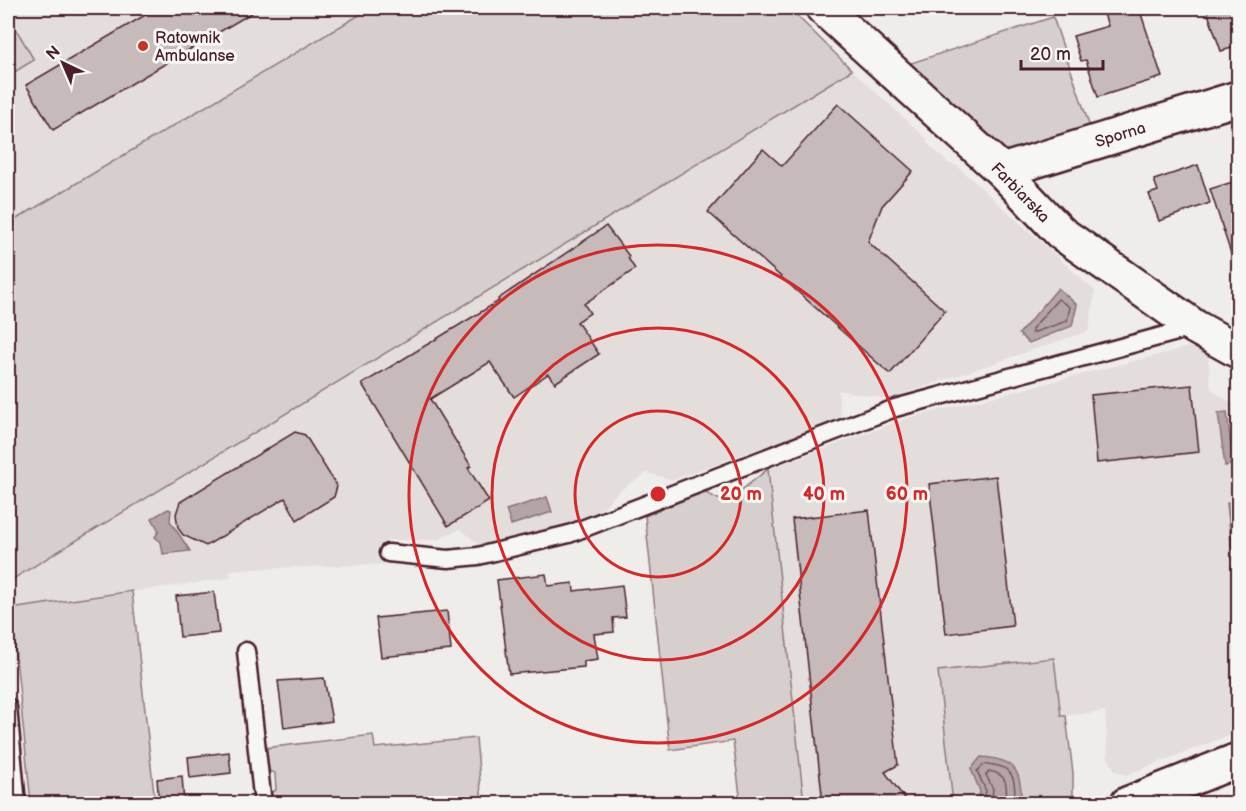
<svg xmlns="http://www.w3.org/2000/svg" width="1246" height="811" font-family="'Balsamiq Sans',sans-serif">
  <rect width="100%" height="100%" fill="#efedea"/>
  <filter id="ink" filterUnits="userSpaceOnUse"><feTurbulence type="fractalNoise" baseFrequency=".0167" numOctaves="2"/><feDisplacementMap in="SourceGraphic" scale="12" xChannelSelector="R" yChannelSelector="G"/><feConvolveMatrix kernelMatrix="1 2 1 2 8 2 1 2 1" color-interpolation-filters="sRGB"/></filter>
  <g filter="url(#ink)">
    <g fill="#e3dedc">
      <polygon points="8,8 371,8 8,224 8,76 34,60 8,15"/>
      <polygon points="852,70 927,139 927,143 949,164 956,165 1095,291 1089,331 888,399 838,390 841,418 673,480 647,473 622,489 599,511 564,528 480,545 460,529 437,540 387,540 390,564 230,570 231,578 8,609 8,582"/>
      <polygon points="1197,345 1208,353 1211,389 1238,407 1238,732 1126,775 1115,771 1108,757 1105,711 1066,716 1073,773 1073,801 1068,803 804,803 768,469 908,418"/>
    </g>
    <g fill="#d7cfce" stroke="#90777c" stroke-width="1.5">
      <polygon points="371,8 789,8 852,70 8,582 8,224"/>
      <polygon points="8,15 34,60 8,76"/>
      <polygon points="1053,17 1090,127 1011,152 1004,151 908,64"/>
      <polygon points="768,469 804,803 741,803 733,741 670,750 645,516 702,491 720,500 739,492"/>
      <polygon points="132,591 155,803 31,803 11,609"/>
      <polygon points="1054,658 1061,716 1066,716 1073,773 1073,801 1068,804 953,803 938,671"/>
      <polygon points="373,735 375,748 476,738 482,803 271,803 270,793 276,790 275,773 269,771 265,748"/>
    </g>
    <g fill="#b4a4a5" stroke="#8a6f74" stroke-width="1.5">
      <polygon points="1058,288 1077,305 1072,326 1029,343 1019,334"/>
      <polygon points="1227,412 1233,464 1225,466 1218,413"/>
      <polygon points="547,497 552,512 511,525 506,510"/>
      <polygon points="1238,502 1238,609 1227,503"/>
      <polygon points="168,509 171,510 170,521 190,551 163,554 161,542 155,537 159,531 152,518"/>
      <path d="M981,757C1012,759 1022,768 1021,800L1018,803H978L980,791L971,769Z"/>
    </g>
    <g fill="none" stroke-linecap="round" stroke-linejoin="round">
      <g stroke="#74545c" stroke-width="1.5">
        <polygon points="1058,299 1070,307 1067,321 1032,333 1032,329"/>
        <path d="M983,804L986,791L977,771L985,764C1013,765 1017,778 1014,804"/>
        <path d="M991,804L993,789L986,775L989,771C1009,774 1007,787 1006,804"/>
      </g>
    </g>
    <g fill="#c6babb" stroke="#4a1f2b" stroke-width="1.5">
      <polygon points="157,8 260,8 53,130 26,85"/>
      <polygon points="1102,8 1139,8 1162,77 1098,97 1086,60 1081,61 1073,36 1108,26"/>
      <polygon points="1206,8 1232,8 1239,28 1239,46 1221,51"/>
      <polygon points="838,104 913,171 882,206 868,242 945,311 890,374 708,212 763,149 782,166"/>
      <polygon points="1198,165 1210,203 1159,221 1149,194 1158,191 1154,180"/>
      <polygon points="1239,180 1239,262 1234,263 1210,189"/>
      <polygon points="606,226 629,256 628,258 635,269 584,304 590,313 577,322 599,354 555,383 548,374 514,397 490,362 430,399 471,466 468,468 489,501 448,526 362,384 499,301 498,299"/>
      <polygon points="1192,385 1199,452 1097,463 1091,395"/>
      <polygon points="295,432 305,435 337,486 334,497 297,520 285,498 206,546 183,535 178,528 176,514 180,502"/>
      <polygon points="996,476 1013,626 946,634 929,484"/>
      <polygon points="869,510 898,765 885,772 908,803 823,804 792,519"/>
      <polygon points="546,574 548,586 573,583 574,591 622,585 626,617 613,618 614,632 594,634 598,659 584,661 584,667 509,674 497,580"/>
      <polygon points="214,592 219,633 180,637 176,596"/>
      <polygon points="447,611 451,650 381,657 376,618"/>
      <polygon points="324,678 332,721 284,728 278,681"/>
      <polygon points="229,752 231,773 190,778 188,757"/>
      <polygon points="182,776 184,804 159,804 157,779"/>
    </g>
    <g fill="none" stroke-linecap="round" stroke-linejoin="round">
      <defs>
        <g id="service">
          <polyline points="388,553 448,559 478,556 569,534 895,408 1195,327"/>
          <polyline points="246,651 263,804"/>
          <polyline points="8,707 17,804"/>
        </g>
        <g id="minor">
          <polyline points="823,8 1002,171 1061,233 1195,327 1238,351"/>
          <polyline points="1002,171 1238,98"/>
        </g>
        <polyline id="tertiary" points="1127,804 1238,760"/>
      </defs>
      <use href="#service" stroke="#4a1f2b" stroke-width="21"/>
      <use href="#minor" stroke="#4a1f2b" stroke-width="38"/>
      <use href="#tertiary" stroke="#4a1f2b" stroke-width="38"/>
      <use href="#service" stroke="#f6f6f2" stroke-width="16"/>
      <use href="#minor" stroke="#f6f6f2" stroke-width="33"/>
      <use href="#tertiary" stroke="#f6f6f2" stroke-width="33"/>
    </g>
  </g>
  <g fill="none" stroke="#d62828" stroke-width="3">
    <circle cx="658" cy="494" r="83"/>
    <circle cx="658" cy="494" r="166"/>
    <circle cx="658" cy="494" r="249"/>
  </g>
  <circle fill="#c8321e" stroke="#f6f6f2" stroke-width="2" cx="143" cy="46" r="6"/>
  <g text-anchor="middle" stroke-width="6" stroke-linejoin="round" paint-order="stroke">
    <g font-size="16" fill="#4a1f2b" stroke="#f6f6f2" text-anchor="start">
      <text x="155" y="43">Ratownik<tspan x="155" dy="18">Ambulanse</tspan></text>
    </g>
    <g font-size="16" fill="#4a1f2b" stroke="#f6f6f2">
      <text transform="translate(1120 134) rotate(-17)" y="6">Sporna</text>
      <text transform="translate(1021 192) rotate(46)" y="6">Farbiarska</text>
    </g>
  </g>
  <circle cx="658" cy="494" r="9" fill="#d62828" stroke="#f6f6f2" stroke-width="3"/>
  <g font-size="18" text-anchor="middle" font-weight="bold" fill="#d62828" stroke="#f6f6f2" stroke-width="6" stroke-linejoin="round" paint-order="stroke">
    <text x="741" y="500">20 m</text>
    <text x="824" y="500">40 m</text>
    <text x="907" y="500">60 m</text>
  </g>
  <rect width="1246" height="811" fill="none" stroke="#f6f6f2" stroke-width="30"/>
  <rect x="15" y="15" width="1216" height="781" fill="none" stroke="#4a1f2b" stroke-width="2" filter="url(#ink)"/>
  <g transform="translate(63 63) rotate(316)" stroke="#f6f6f2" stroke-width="4.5" paint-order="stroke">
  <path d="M0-4.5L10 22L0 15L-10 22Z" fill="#4a1f2b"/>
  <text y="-9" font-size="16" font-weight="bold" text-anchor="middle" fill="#4a1f2b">N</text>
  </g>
  <path d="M1021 60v9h82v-9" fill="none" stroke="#4a1f2b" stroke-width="3"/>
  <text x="1030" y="60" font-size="18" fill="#4a1f2b" stroke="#f6f6f2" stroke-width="4.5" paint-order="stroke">20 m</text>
</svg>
